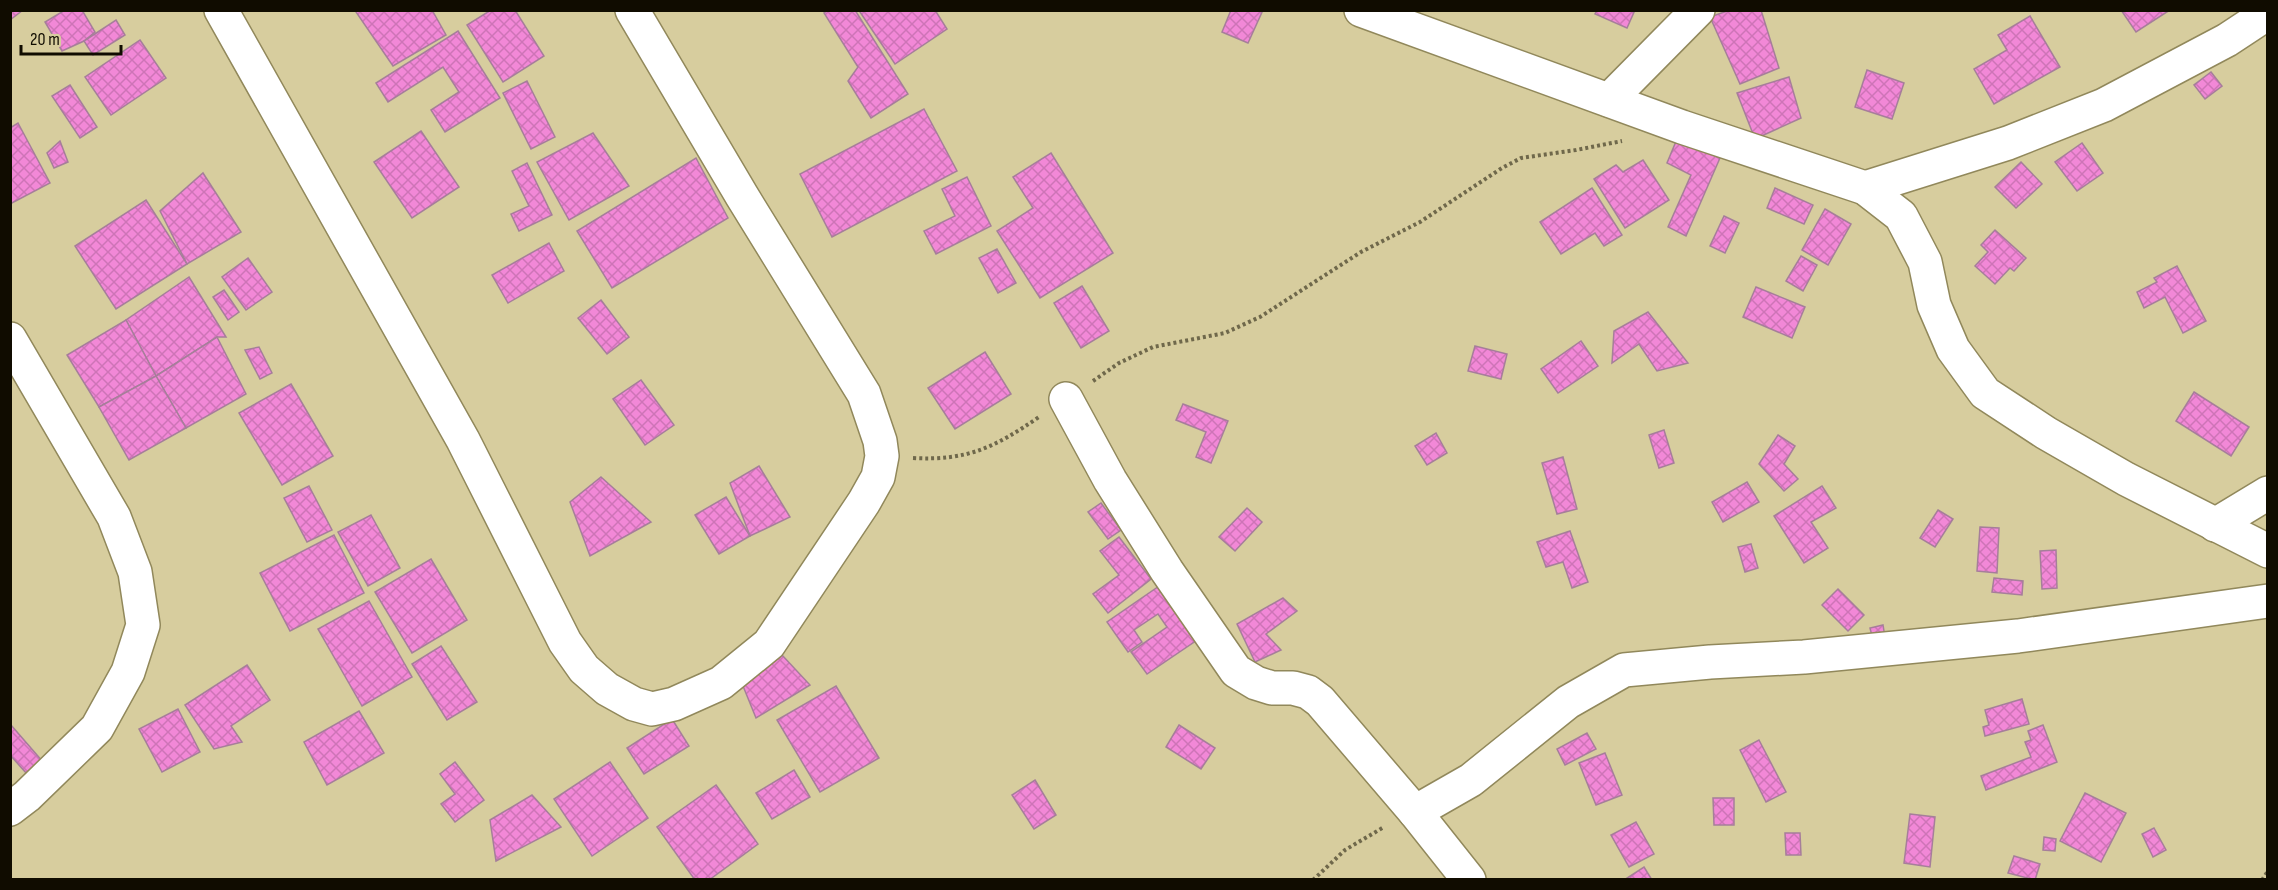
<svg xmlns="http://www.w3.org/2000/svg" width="2278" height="890" font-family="'Sofia Sans Condensed',sans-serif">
  <defs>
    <pattern id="building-cross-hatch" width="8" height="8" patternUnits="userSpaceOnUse" patternTransform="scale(1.5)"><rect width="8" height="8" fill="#f288d7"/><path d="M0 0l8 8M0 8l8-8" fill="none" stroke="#ce74b7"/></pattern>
  </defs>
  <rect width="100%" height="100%" fill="#d7cd9e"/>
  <g fill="url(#building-cross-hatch)" stroke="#a67e9a" stroke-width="1.5">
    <polygon points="10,10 23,10 10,20"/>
    <polygon points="65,10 82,10 95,32 84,41 62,51 45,22"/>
    <polygon points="359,10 432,10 446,35 393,66 356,12"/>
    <polygon points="491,10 515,10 544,56 503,82 467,25"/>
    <polygon points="828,10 855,10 908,94 871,118 848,81 858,67 824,13"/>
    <polygon points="862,10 935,10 947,29 895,64 860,12"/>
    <polygon points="1231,10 1263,10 1248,43 1222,32"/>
    <polygon points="1597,10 1635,10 1627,28 1595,14"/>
    <polygon points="1730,10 1761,10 1779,68 1740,84 1710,17"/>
    <polygon points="2121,10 2170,10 2136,32"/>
    <polygon points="2030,16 2060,67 1994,104 1974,69 2007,50 1998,35"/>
    <polygon points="116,20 125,35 93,55 84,41"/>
    <polygon points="458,31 500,98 445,132 431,110 459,92 443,67 388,102 376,83"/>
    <polygon points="140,40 166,78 111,115 85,77"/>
    <polygon points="1867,70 1904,83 1892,119 1855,107"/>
    <polygon points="2211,72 2222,86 2205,99 2194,85"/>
    <polygon points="1789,77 1801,118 1755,139 1737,93"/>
    <polygon points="527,81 555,137 531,149 503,93"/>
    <polygon points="70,85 97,127 80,138 52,96"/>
    <polygon points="924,109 957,171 832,237 800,174"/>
    <polygon points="18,123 50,183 10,204 10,128"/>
    <polygon points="421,131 459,187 412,218 374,162"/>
    <polygon points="593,133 629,186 569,220 537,162"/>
    <polygon points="1677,139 1720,158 1686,236 1668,227 1691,175 1667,163"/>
    <polygon points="60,141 68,162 54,168 47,153"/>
    <polygon points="2082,143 2103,173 2077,191 2055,162"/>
    <polygon points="1051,153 1113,253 1040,298 997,231 1033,208 1013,177"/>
    <polygon points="696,158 728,218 612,288 577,231"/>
    <polygon points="1643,160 1669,200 1625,228 1594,179 1616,165 1623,172"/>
    <polygon points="2021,162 2042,184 2016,208 1995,187"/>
    <polygon points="527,163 552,215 519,231 511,214 529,206 512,171"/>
    <polygon points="203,173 241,232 187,264 160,211"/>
    <polygon points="967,177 991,226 936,254 924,231 955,216 942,189"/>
    <polygon points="1592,188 1622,235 1604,246 1595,233 1561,254 1540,222"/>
    <polygon points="1775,188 1813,205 1804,224 1767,208"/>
    <polygon points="146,200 187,264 116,309 75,246"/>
    <polygon points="1825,209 1851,224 1828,265 1802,250"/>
    <polygon points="1724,216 1739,223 1725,253 1710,246"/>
    <polygon points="1995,230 2026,258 2014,271 2010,268 1995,284 1975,266 1988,252 1981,245"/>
    <polygon points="549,243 564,271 508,303 492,275"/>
    <polygon points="997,249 1016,283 998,293 979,258"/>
    <polygon points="1801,256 1817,265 1803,291 1786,281"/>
    <polygon points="248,258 272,292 246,310 222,277"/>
    <polygon points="2177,266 2206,321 2183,333 2165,297 2144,308 2137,292 2157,282 2154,278"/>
    <polygon points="189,277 226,337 217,337 156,376 126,320"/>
    <polygon points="1082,286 1109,331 1081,348 1054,303"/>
    <polygon points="1756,287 1805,307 1792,338 1743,317"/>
    <polygon points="224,290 239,312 228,320 213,297"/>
    <polygon points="601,300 629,337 607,354 578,318"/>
    <polygon points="1648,312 1688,363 1657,371 1639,344 1612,363 1614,331"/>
    <polygon points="126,320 156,376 99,407 67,355"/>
    <polygon points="217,337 246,394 186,428 156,376"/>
    <polygon points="1581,341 1598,366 1558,393 1541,369"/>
    <polygon points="1475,346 1507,354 1501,379 1468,371"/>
    <polygon points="259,347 272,373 260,379 245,350"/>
    <polygon points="985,352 1011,394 955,429 928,388"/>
    <polygon points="156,376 186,428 129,460 99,407"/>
    <polygon points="641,380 674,425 645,445 613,399"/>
    <polygon points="291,384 333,456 282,485 239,413"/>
    <polygon points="2194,392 2249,427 2231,456 2176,421"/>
    <polygon points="1183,404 1228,421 1211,463 1196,457 1206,432 1176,420"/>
    <polygon points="1664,430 1674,463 1659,468 1649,435"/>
    <polygon points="1436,433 1447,453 1427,465 1415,446"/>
    <polygon points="1778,435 1795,446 1784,464 1798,479 1784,491 1759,464"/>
    <polygon points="1563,457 1577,509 1557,514 1542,463"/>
    <polygon points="759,466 790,517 750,536 730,483"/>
    <polygon points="601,477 651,522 590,556 570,502"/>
    <polygon points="1747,482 1759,502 1723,522 1712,502"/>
    <polygon points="309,486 332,530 307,542 284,498"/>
    <polygon points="1822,486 1836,508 1811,522 1828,548 1804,563 1774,516"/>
    <polygon points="726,497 750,536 719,554 695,515"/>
    <polygon points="1101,503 1121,530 1108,539 1088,512"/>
    <polygon points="1247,508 1262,522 1235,551 1219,537"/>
    <polygon points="1938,510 1953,519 1935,547 1920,538"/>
    <polygon points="371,515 400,568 368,586 338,532"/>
    <polygon points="1980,527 1999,528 1997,573 1977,571"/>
    <polygon points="1570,531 1588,582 1572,588 1563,562 1546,567 1537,542"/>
    <polygon points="334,535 364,593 290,631 260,573"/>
    <polygon points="1119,537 1151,579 1108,613 1093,594 1119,575 1100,551"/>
    <polygon points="1751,544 1758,568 1745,572 1738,547"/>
    <polygon points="2056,550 2057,588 2042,589 2040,551"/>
    <polygon points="431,559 467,620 412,653 375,592"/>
    <polygon points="1994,578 2023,581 2022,595 1992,592"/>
    <polygon points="1165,582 1203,636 1147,674 1131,652 1167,627 1158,614 1134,630 1142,642 1128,652 1107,622"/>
    <polygon points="1838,589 1864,615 1848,631 1822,605"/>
    <polygon points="1283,598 1297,611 1266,634 1281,650 1255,662 1237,624"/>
    <polygon points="369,601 412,677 362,706 318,629"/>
    <polygon points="1883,625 1885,637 1873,640 1870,628"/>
    <polygon points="441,646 477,702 447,720 412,664"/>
    <polygon points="782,655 810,685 756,718 743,686"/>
    <polygon points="247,665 270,700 231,726 242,742 214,749 185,705"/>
    <polygon points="836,686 879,758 820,792 777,720"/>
    <polygon points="2022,699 2029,724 1985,736 1983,727 1989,725 1985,710"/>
    <polygon points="178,709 200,752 162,772 139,729"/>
    <polygon points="359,711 384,753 327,785 304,742"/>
    <polygon points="672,719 689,746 644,774 627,748"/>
    <polygon points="11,725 50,770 35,783 10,755"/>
    <polygon points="1179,725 1215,748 1201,769 1166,747"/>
    <polygon points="2043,725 2057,762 1986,790 1981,776 2031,757 2025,742 2031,740 2028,731"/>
    <polygon points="1587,733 1596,749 1565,765 1557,749"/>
    <polygon points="1759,740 1786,792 1766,802 1740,750"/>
    <polygon points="1605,753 1622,795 1596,805 1579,763"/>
    <polygon points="455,762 484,800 455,822 441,804 455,794 440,774"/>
    <polygon points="610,762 648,818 592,856 554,799"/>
    <polygon points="794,770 810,797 772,819 756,793"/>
    <polygon points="1035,780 1056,815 1034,829 1012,795"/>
    <polygon points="716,785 758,844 709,880 695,880 657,827"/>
    <polygon points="2085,793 2126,813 2101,862 2060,841"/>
    <polygon points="532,795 561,827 496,861 490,820"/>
    <polygon points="1713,798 1734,798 1734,825 1714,825"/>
    <polygon points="1910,814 1935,817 1930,867 1904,863"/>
    <polygon points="1636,822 1654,854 1629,867 1611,835"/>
    <polygon points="2154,828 2166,850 2153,857 2142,834"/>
    <polygon points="1785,833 1800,833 1801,855 1786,855"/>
    <polygon points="2044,837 2056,839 2055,851 2043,850"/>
    <polygon points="2014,856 2040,864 2035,880 2008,873"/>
    <polygon points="1644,867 1652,880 1624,880"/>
  </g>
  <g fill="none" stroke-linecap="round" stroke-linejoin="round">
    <defs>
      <g id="minor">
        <polyline points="221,10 463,440 565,642 584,669 607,689 634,704 652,709 674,704 721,683 769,644 864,502 878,477 882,456 880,441 864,394 742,196 632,10"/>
        <polyline points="1361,10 1682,127 1865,188 1901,216 1925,262 1934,305 1953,349 1985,393 2046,433 2126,479 2268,551"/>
        <polyline points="1609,100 1698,10"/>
        <polyline points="1865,188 2008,143 2104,105 2227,40 2268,13"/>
        <polyline points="10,339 114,517 135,572 143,625 128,672 97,728 27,796 10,809"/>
        <polyline points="1066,399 1110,480 1167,571 1236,671 1256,683 1272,688 1293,688 1308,692 1320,701 1415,812 1469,880"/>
        <polyline points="2215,525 2268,493"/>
        <polyline points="1415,812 1471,780 1568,702 1624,670 1710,662 1804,657 2018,636 2268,601"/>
      </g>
    </defs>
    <use href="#minor" stroke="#91885b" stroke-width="36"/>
    <g stroke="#6f684b" stroke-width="4" stroke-dasharray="3 3" stroke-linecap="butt">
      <polyline points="1093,381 1119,363 1153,347 1225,333 1260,317 1361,252 1420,222 1502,168 1521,158 1576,150 1622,141"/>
      <path d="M913,458C968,461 995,447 1039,417"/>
      <polyline points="1313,880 1345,850 1384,827"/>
      <polyline points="2262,880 2268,871"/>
    </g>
    <use href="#minor" stroke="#fff" stroke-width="33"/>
  </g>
  <rect width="2278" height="890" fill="none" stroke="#100c00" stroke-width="24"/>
  <path d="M21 45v9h100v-9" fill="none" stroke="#100c00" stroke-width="3"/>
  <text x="30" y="45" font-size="18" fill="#100c00" stroke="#d7cd9e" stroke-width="4.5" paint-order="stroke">20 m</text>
</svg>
